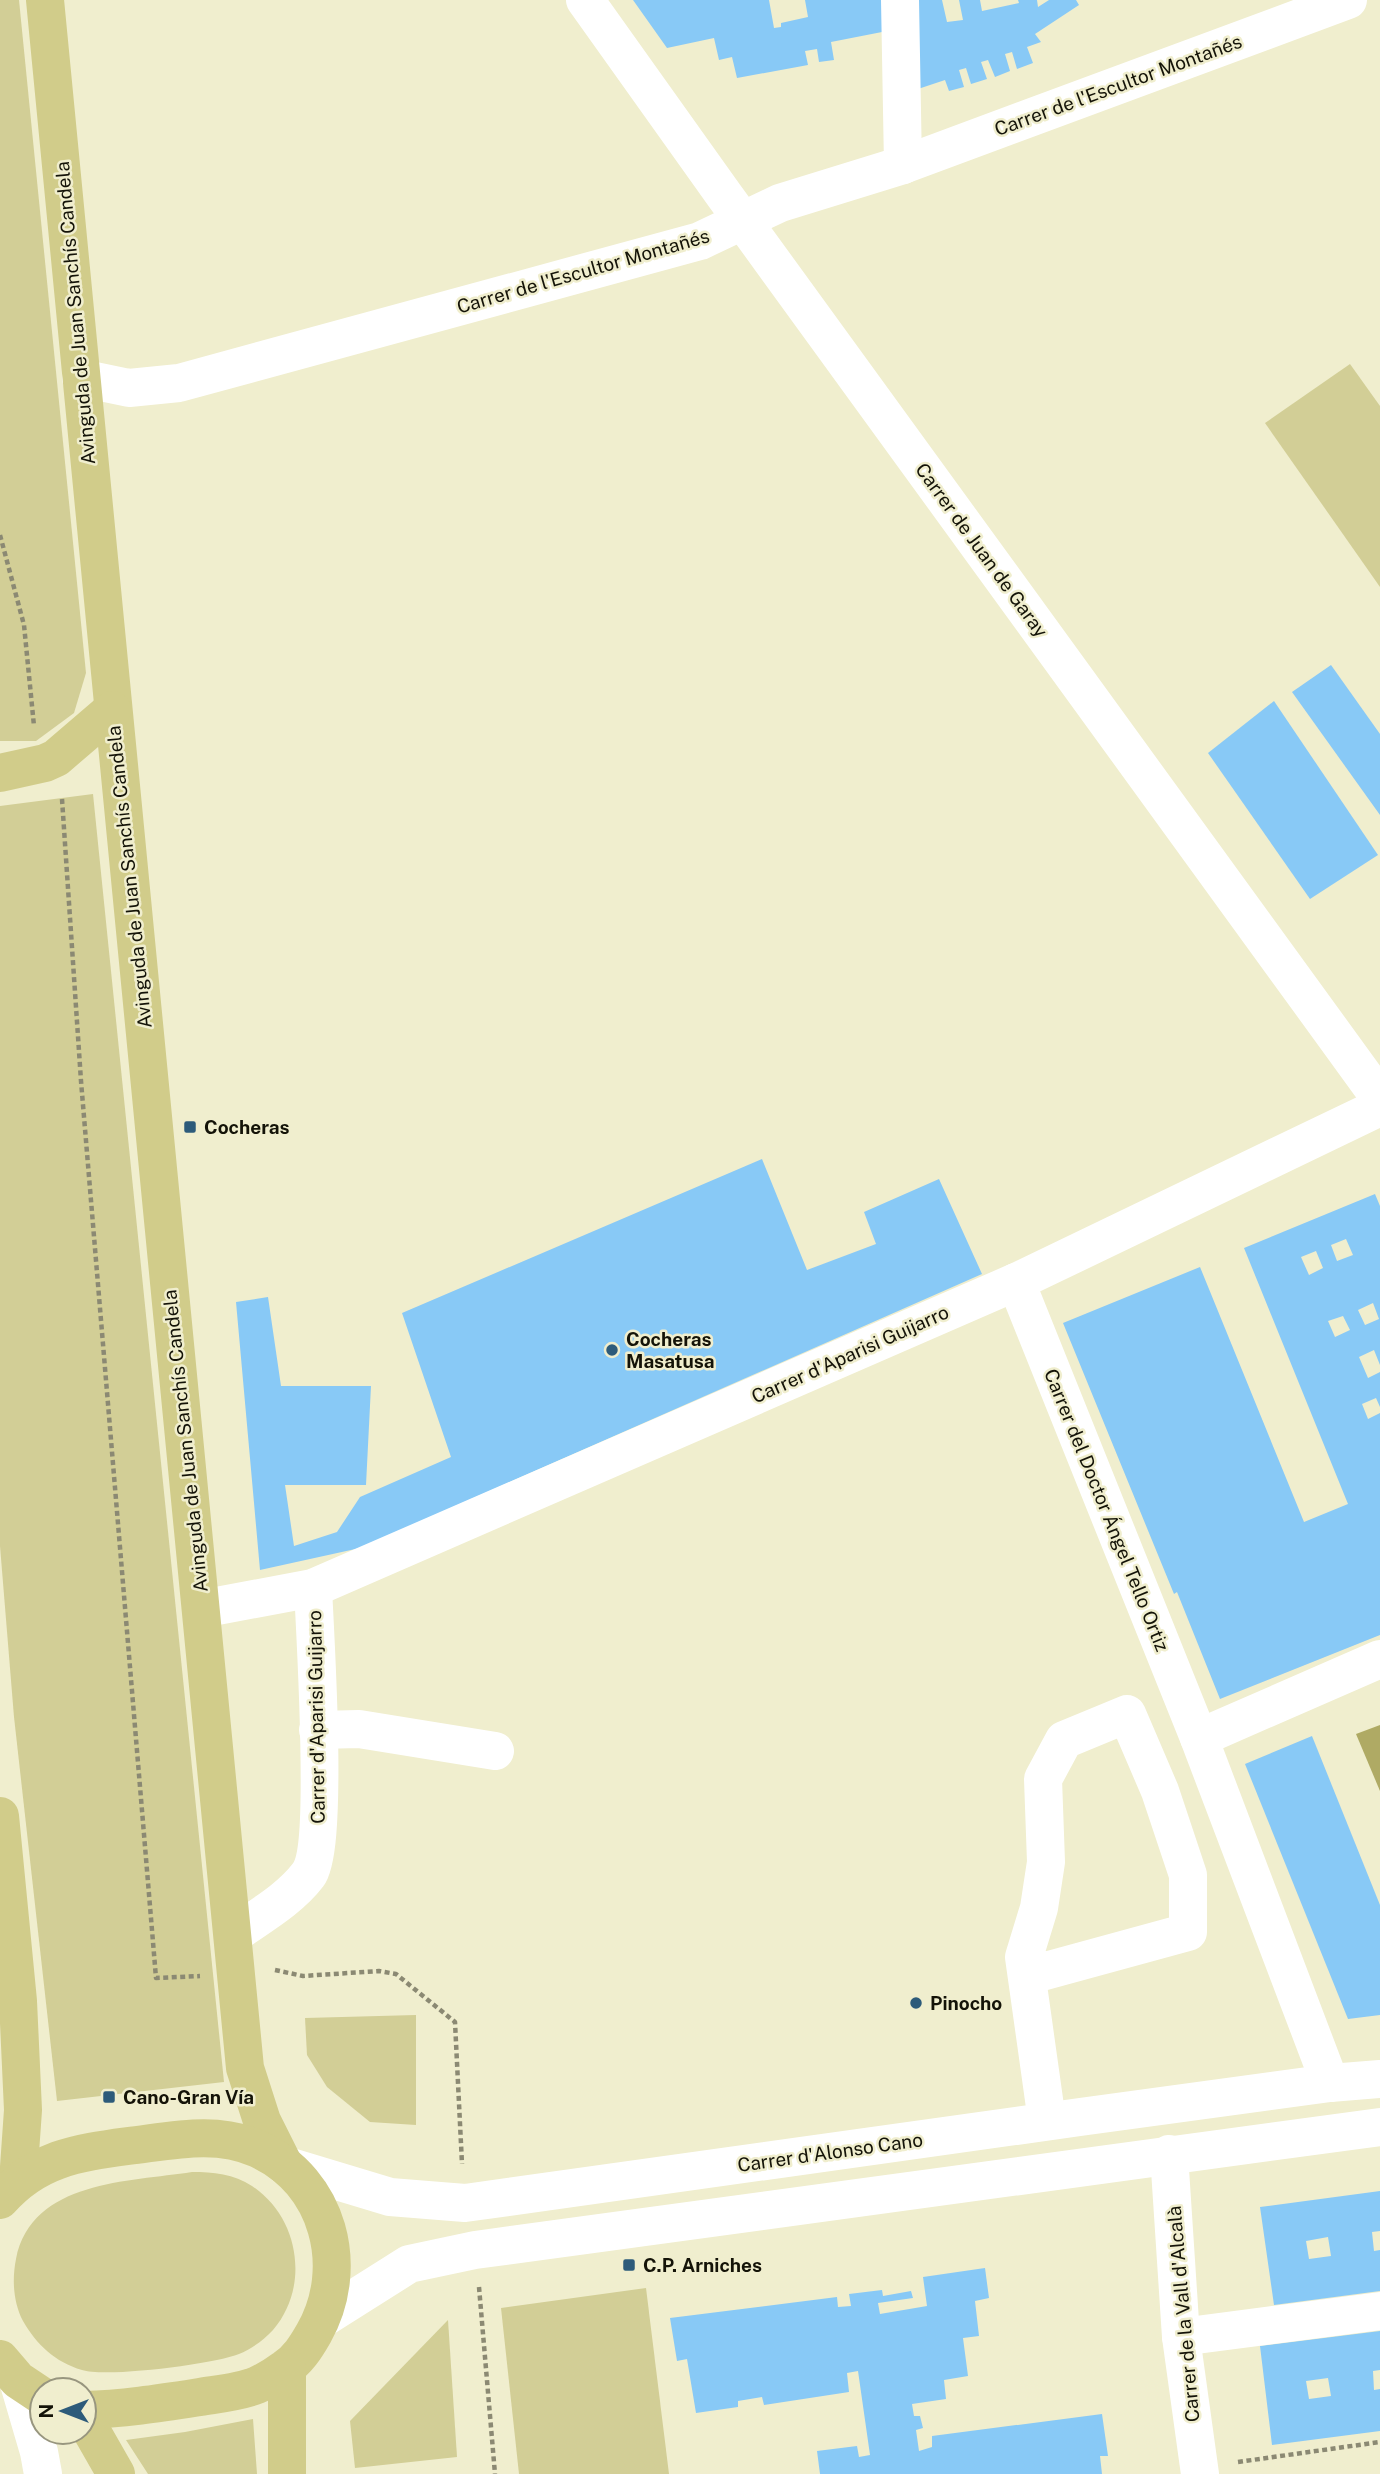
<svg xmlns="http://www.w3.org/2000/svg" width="1380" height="2474" font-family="'Public Sans',sans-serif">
  <rect width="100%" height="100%" fill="#f0eece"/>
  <g fill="#d2ce96">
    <polygon points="0,0 19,0 86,673 74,713 36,741 0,741"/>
    <polygon points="1350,364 1380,406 1380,587 1265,423"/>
    <polygon points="93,794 224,2082 57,2101 14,1717 0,1546 0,806"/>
    <polygon points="416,2015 416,2125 370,2122 327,2087 307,2055 305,2018"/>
    <path d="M192,2172C213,2172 234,2174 252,2186C300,2218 310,2287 273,2330C264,2340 251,2349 239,2354C214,2364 106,2378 82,2370C55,2362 37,2345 23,2321C13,2302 12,2279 16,2259C32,2180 129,2182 192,2172Z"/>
    <polygon points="646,2288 669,2474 519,2474 501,2308"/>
    <polygon points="448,2320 457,2457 355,2468 350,2421"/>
    <polygon points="253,2419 257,2474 148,2474 126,2440 185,2432"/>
  </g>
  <polygon fill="#afaa64" points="1380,1725 1380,1791 1356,1734"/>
  <g fill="#88c9f6" fill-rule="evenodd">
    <polygon points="633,0 769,0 774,28 781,27 781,23 808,17 805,0 882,0 882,32 831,42 834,60 819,62 817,49 805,51 808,65 737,78 732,57 719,60 714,38 667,48"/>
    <polygon points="917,0 942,0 947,22 963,20 959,0 980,0 982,11 1019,3 1018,0 1037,0 1038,7 1049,0 1076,0 1079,5 1035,34 1041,42 1027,47 1033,63 1017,69 1012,52 1005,54 1010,71 995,77 988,60 981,62 987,79 971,84 966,68 959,70 964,87 949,91 945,80 918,89"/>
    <polygon points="1331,665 1380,734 1380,815 1292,692"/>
    <polygon points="1274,701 1378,855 1310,899 1208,753"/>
    <polygon points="762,1159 807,1270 876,1244 864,1212 939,1179 982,1274 360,1548 260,1570 236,1302 268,1297 281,1386 371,1386 366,1485 285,1485 294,1546 337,1532 360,1497 451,1457 402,1313"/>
    <path d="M1375,1194L1380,1206V1365L1374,1350L1359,1357L1368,1378L1380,1372V1407L1376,1398L1362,1404L1368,1419L1380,1413V1635L1220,1699L1179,1597L1177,1592L1174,1594L1063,1323L1200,1267L1304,1522L1348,1504L1244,1248ZM1346,1239L1353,1255L1337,1261L1331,1245ZM1316,1251L1323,1268L1309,1275L1301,1257ZM1373,1303L1379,1319L1365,1325L1358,1310ZM1343,1316L1350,1330L1335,1337L1328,1321Z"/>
    <polygon points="1312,1736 1380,1905 1380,2015 1348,2019 1245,1764"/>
    <path d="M1380,2191V2231L1372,2232L1374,2251L1380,2250V2291L1274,2305L1260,2207ZM1328,2237L1331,2256L1309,2259L1306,2241Z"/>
    <polygon points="985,2268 989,2298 975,2301 979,2336 963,2338 968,2376 944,2380 946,2399 912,2404 914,2416 920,2416 923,2428 916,2430 919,2451 932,2447 932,2436 1102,2414 1108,2456 1100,2456 1102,2474 820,2474 817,2451 857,2446 859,2457 870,2455 858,2371 847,2373 849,2392 764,2405 762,2397 738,2401 738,2407 696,2413 687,2359 677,2361 670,2318 837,2297 838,2307 851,2306 849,2294 882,2290 883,2296 911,2291 913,2298 878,2303 880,2314 927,2306 923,2277"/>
    <path d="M1380,2331V2370L1373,2371L1374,2390L1380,2389V2431L1272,2445L1260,2346ZM1328,2378L1331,2396L1309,2399L1306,2381Z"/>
  </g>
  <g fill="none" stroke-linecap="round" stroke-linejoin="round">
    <g stroke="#8b8973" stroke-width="4.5" stroke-dasharray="5 3.5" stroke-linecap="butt">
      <polyline points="0,535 24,625 34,726"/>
      <polyline points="62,799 81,1081 156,1978 200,1976"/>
      <polyline points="275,1970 303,1976 379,1971 396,1974 455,2022 462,2164"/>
      <polyline points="479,2287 495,2474"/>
      <polyline points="1238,2462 1380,2442"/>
    </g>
    <g stroke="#fff" stroke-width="38">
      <polyline points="585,0 724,195 1380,1098"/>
      <polyline points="900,0 903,165"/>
      <polyline points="81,378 129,388 179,383 700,241 780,203 903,165 1348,0"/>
      <polyline points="1016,1282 1199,1738 1330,2083"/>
      <polyline points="201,1609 313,1588 1016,1282 1380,1107"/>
      <polyline points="318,1730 359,1729 495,1751"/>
      <polyline points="1199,1738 1380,1659"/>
      <path d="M233,1935C258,1917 289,1900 308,1875C329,1848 315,1633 313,1588"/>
      <polyline points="1027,1976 1188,1932 1188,1875 1160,1791 1127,1714 1064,1740 1043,1779 1046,1862 1039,1908 1024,1957 1047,2121"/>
      <polyline points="1169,2154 1181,2337 1200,2474"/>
      <polyline points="284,2165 390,2197 465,2203 1080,2117 1330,2083 1380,2079"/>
      <polyline points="322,2319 409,2264 475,2250 1380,2127"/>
      <polyline points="1181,2337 1380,2311"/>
      <polyline points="18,2380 39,2452 43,2474"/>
    </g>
    <g stroke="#d1cc8a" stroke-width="38">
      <polyline points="45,0 245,2068 262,2121 284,2165"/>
      <polyline points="0,773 45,763 56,758 112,710"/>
      <polyline points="0,1816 18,2001 23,2110 18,2181"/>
      <path d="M0,2200C36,2159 76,2153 128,2146C171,2141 216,2130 258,2149C329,2181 351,2268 314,2333C306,2347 298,2360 284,2369C276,2375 266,2381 257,2385C240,2392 218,2394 200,2397C161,2403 123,2409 84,2410"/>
      <polyline points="0,2359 18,2380 42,2396"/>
      <polyline points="287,2368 287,2474"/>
      <polyline points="84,2418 116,2474"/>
    </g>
  </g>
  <g fill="#2d5b7a" stroke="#f0eece" stroke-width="2.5">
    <rect x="183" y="1120" width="14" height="14" rx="3.5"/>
    <circle cx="612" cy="1350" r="7"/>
    <circle cx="916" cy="2003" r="7"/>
    <rect x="102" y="2090" width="14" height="14" rx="3.5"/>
    <rect x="622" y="2258" width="14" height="14" rx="3.5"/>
  </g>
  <g text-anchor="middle" stroke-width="5" stroke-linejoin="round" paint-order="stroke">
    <g font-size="19" fill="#141308" stroke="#f0eece">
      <text transform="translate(1118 85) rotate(-20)" y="7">Carrer de l'Escultor Montañés</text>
      <text transform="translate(583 271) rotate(-16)" y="7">Carrer de l'Escultor Montañés</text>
      <text transform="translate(75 313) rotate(-95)" y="7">Avinguda de Juan Sanchís Candela</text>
      <text transform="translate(982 550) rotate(54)" y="7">Carrer de Juan de Garay</text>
      <text transform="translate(129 877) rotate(-96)" y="7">Avinguda de Juan Sanchís Candela</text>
      <text transform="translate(850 1354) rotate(-24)" y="7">Carrer d'Aparisi Guijarro</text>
      <text transform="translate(185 1441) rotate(-96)" y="7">Avinguda de Juan Sanchís Candela</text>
      <text transform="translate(1107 1510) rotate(68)" y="7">Carrer del Doctor Ángel Tello Ortiz</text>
      <text transform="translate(316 1717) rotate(-91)" y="7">Carrer d'Aparisi Guijarro</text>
      <text transform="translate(830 2152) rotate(-8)" y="7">Carrer d'Alonso Cano</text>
      <text transform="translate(1183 2314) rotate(-95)" y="7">Carrer de la Vall d'Alcalà</text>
    </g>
    <g font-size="19" font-weight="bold" fill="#141308" stroke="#f0eece" text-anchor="start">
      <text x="204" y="1134">Cocheras</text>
      <text x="626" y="1346">Cocheras<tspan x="626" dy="22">Masatusa</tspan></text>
      <text x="930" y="2010">Pinocho</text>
      <text x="123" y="2104">Cano-Gran Vía</text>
      <text x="643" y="2272">C.P. Arniches</text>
    </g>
  </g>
  <g transform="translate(63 2411) rotate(270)"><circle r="33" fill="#f0eece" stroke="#98967f" stroke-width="2"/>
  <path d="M0-5L12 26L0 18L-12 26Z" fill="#2d5b7a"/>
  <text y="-10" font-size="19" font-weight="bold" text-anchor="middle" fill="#141308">N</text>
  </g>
</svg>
